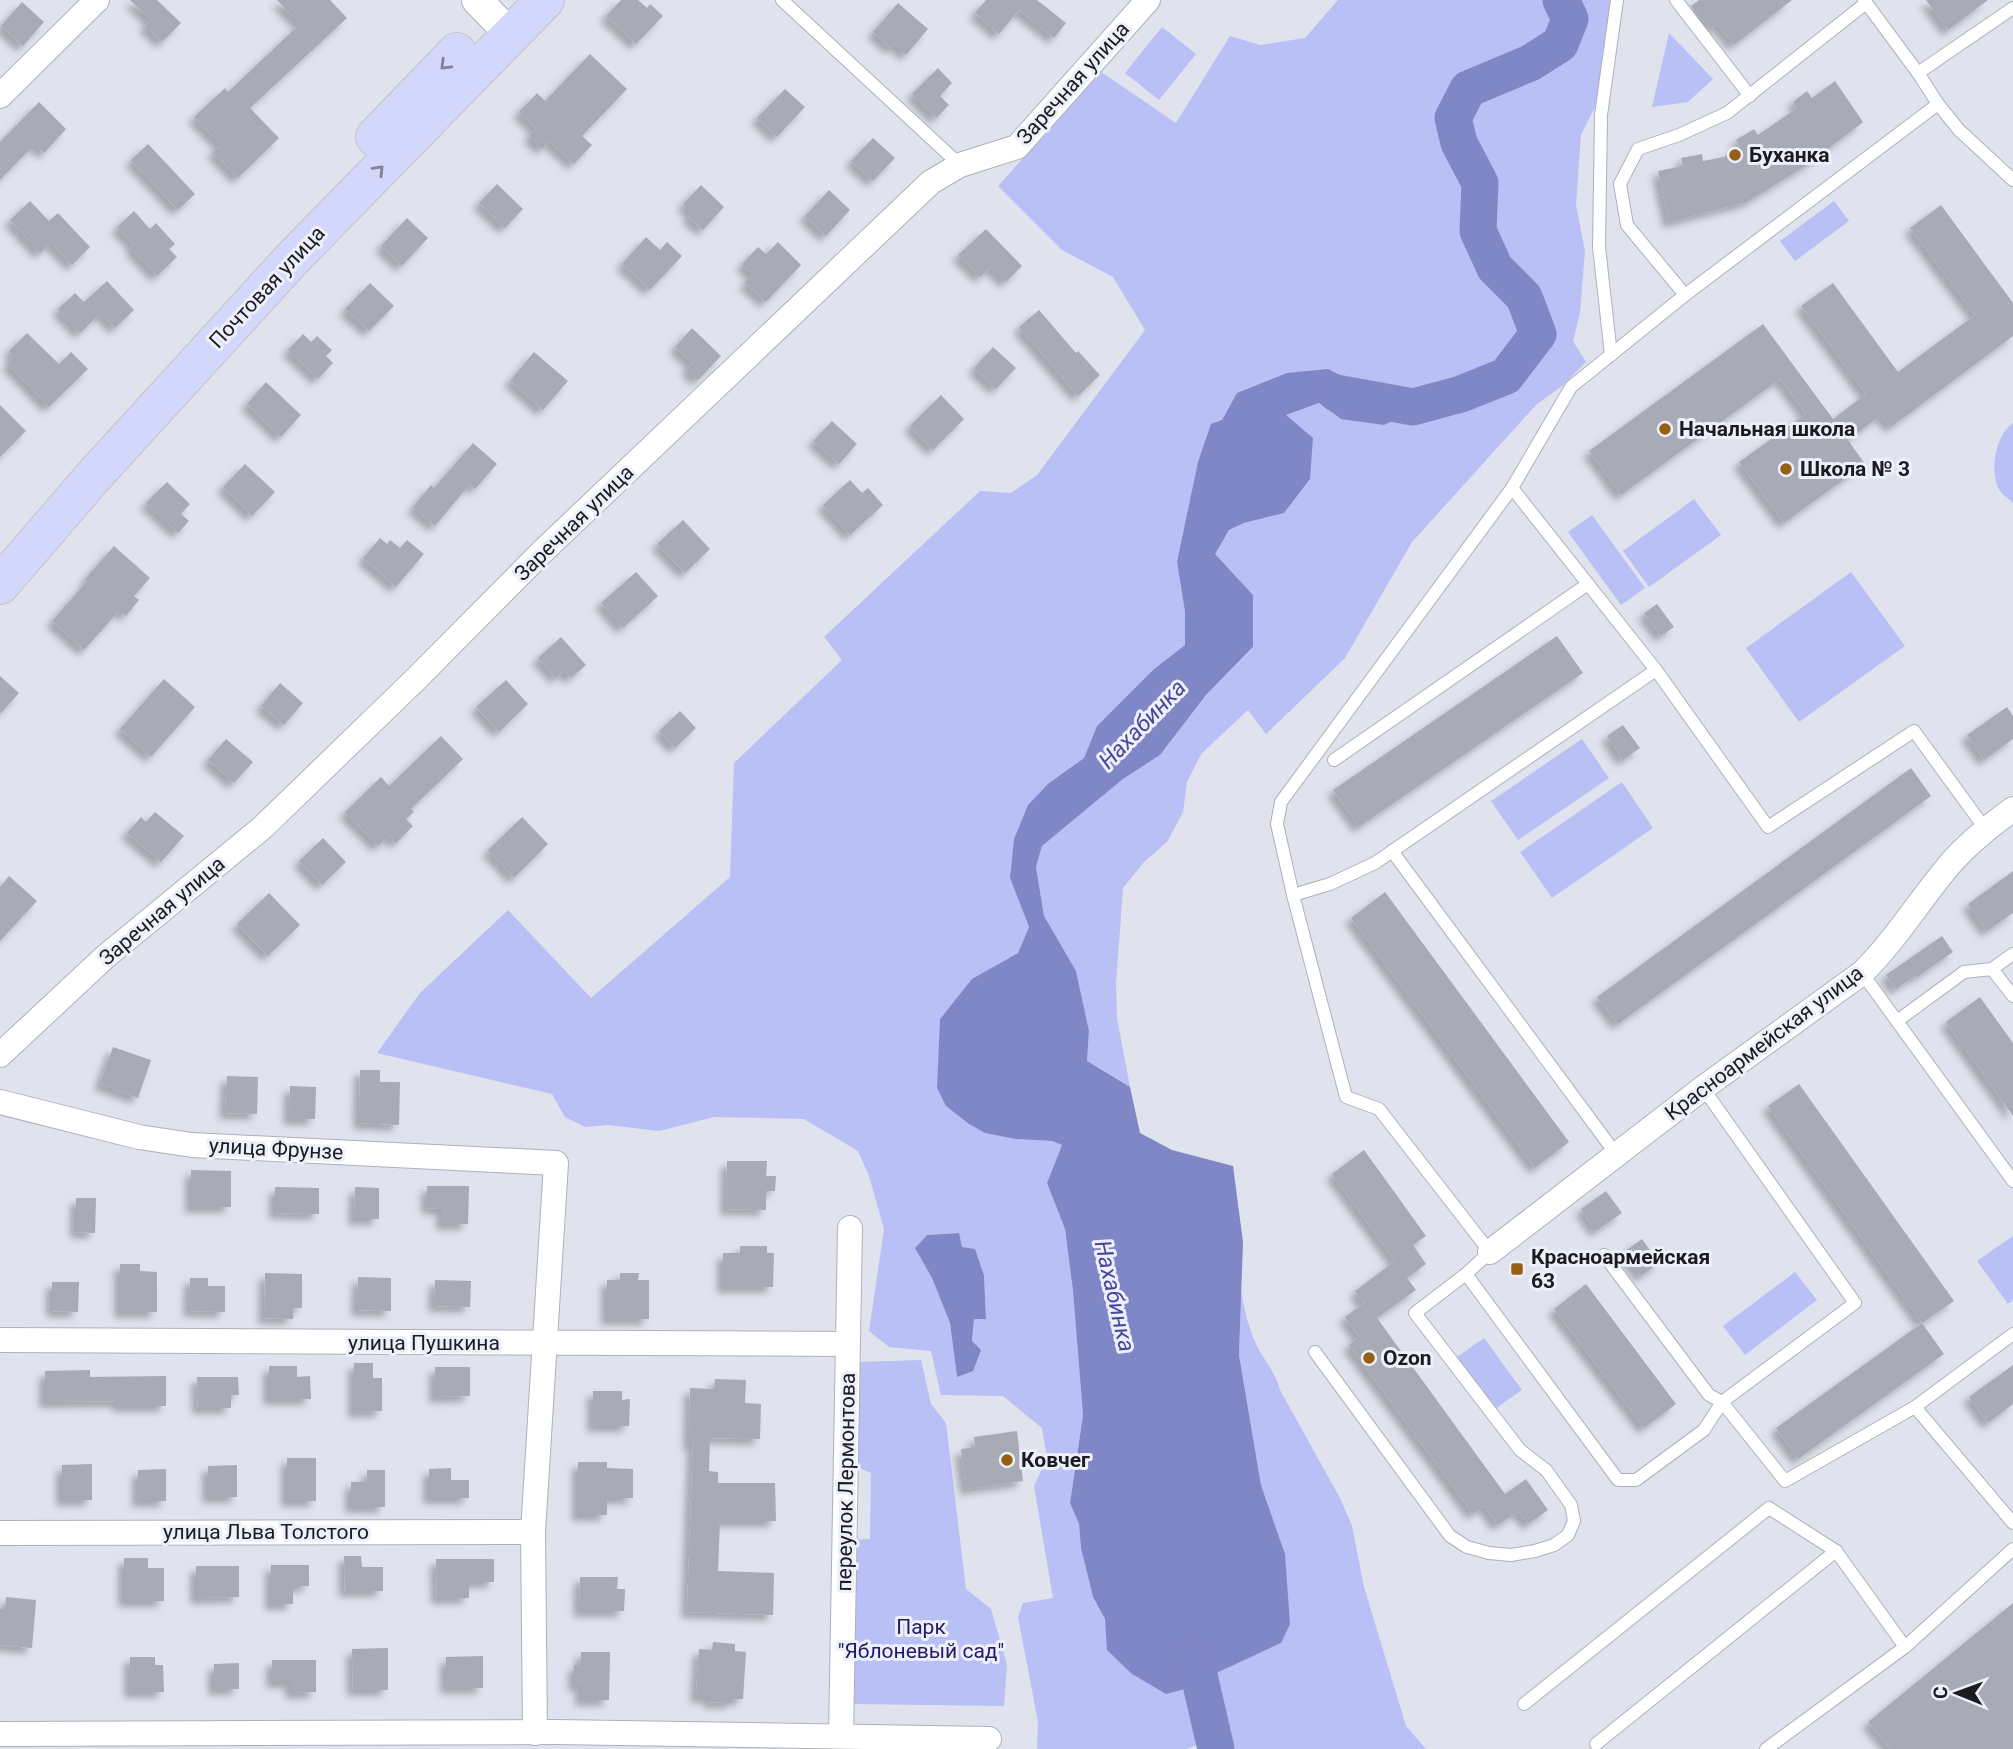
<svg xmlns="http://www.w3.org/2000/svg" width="2013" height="1749" font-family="Roboto,sans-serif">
  <defs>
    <filter id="shadow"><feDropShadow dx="-6" dy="6" stdDeviation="3.5" flood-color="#0004"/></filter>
  </defs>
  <rect width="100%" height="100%" fill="#e0e2ed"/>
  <g fill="#b9c0f5" fill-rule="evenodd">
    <path d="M1338,0H1613L1606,30L1608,60L1603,91L1581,135L1576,205L1585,251L1580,313L1573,341L1586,362L1562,386L1536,405L1412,542L1345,658L1266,734L1248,710L1201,754L1187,782L1183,812L1167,842L1144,862L1123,888L1116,984L1117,1018L1130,1087L1087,1061L1089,1031L1076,971L1044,917L1036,867L1042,846L1123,779L1160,755L1206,695L1253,648V595L1214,554L1229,530L1244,523L1284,513L1285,415L1319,403L1341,419L1397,418L1373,392L1238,393L1222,420L1177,562L1185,612V645L1154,669L1097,726L1084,758L1049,783L1010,878L1029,927L1018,953L972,980L940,1019V1044L985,1133L1015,1139L1052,1141L1062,1145L1047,1183L1065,1229L1073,1291L1083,1415L1070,1503L1079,1524L1081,1548L1093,1597L1105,1619L1108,1650L1196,1686L1201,1707L1211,1705L1208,1677L1281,1643L1285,1554L1261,1485L1239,1355L1241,1291C1245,1312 1249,1331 1259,1350C1267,1364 1276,1374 1280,1390L1340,1498L1352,1526L1364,1587L1406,1726L1426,1749H1222L1214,1718L1208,1741L1186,1749H1037L1038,1722L1018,1617L1023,1603L1053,1598L1034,1486L1047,1458L1042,1428L1003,1396L941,1395L931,1351L889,1347L869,1331L884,1229L869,1176L858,1151L804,1119L714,1117L659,1131L608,1125L585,1127L565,1117L552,1094L377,1053L420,993L508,910L591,998L730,877L734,763L842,660L824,637L980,491L1011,493L1037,475L1145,330L1113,277L1062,250L998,186L1101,72L1176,123L1230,36L1260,45L1305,38ZM958,1233L962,1247L975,1249L984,1275L986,1319H974L972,1341L957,1377L950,1323L932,1278L915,1248L927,1235Z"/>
    <polygon points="1162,27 1196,54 1159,100 1125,73"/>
    <polygon points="1669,33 1713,79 1688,102 1652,107"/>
    <polygon points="1834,201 1849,221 1795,261 1780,241"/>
    <path d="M2013,423V503C2009,499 2003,495 2000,491C1989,473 1995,435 2013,423Z"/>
    <polygon points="1694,499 1721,535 1649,587 1623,551"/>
    <polygon points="1592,515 1645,588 1621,605 1568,532"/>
    <polygon points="1851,572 1905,646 1799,722 1746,648"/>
    <polygon points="1582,739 1609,778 1518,840 1491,801"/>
    <polygon points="1622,782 1653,828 1552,898 1520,852"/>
    <polygon points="2013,1236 2013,1300 2008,1304 1977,1261"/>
    <polygon points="1795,1272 1817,1300 1745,1355 1723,1326"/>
    <polygon points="1484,1338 1522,1390 1495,1409 1457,1357"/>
    <polygon points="921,1360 931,1404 946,1423 966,1589 991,1609 1007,1665 1004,1706 852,1704 853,1540 870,1539 871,1473 853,1465 857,1362"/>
  </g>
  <g fill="#8087c6">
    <polygon points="1328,369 1373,392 1398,418 1384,425 1341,419 1319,403 1286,415 1313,438 1310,479 1284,513 1244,523 1229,530 1215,554 1253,595 1253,647 1206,695 1160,755 1123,779 1042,846 1036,867 1044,916 1076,971 1089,1031 1087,1061 1130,1087 1140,1133 1172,1150 1233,1166 1243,1242 1239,1355 1261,1485 1285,1554 1290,1624 1281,1643 1208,1677 1211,1705 1201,1708 1196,1686 1166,1694 1132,1674 1107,1650 1105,1619 1093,1597 1081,1548 1079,1524 1070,1503 1083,1415 1073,1291 1065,1229 1047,1183 1062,1145 1052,1141 1015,1139 985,1133 969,1124 946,1106 937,1088 940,1019 972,979 1018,953 1029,927 1010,878 1014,839 1028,805 1049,783 1084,758 1097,726 1154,669 1185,645 1185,612 1177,562 1198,462 1211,424 1222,420 1237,393 1287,373"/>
    <polygon points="959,1233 962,1247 975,1249 984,1275 986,1319 974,1319 972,1341 981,1350 973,1371 957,1377 950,1323 932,1278 915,1248 927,1235"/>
  </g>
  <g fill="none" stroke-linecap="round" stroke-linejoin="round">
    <g stroke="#8087c6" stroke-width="37">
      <polyline points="1336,393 1413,407 1461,394 1506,376 1538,334 1524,297 1495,268 1478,231 1480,183 1459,143 1453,118 1468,89 1530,63 1560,44 1570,19 1561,0"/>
      <polyline points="1195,1658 1216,1749"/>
    </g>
  </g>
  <g fill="#a8aab5" filter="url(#shadow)">
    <polygon points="130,0 157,0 181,23 162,42 145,26 151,20"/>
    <polygon points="277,0 330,0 347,18 250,108 279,138 238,178 213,152 221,145 194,117 225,88 228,92 300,24"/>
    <polygon points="621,0 638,0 647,8 650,4 663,16 636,44 606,16"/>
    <polygon points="986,0 1037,0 1066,23 1054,38 1019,10 999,34 975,13"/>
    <polygon points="1699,0 1792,0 1734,45 1717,24 1710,30 1691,6"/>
    <polygon points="1926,0 1988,0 1948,30"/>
    <polygon points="22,2 44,22 23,46 1,26"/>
    <polygon points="898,3 928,29 906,55 895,44 891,48 873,32"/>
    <polygon points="590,54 627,89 582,136 592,145 574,164 549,141 542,149 529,136 536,129 519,112 537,93 545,101"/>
    <polygon points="938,68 952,83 940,96 949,105 936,118 912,94"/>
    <polygon points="1835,81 1863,122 1807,165 1747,202 1669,222 1658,171 1683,166 1681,158 1702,154 1703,161 1724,157 1740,146 1736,140 1754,129 1758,135 1797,108 1793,102 1807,91 1812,98"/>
    <polygon points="785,89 805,107 777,137 757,118"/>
    <polygon points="39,102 66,129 44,153 35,144 0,180 0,142"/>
    <polygon points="873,138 895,158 873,181 851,161"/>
    <polygon points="148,144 195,194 178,210 131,160"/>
    <polygon points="497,184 523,209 505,228 479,203"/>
    <polygon points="701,185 724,207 703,230 688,217 692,213 683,204"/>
    <polygon points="829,190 850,210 826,236 805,216"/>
    <polygon points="30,201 49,221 58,213 90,247 72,265 51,243 40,253 10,220"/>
    <polygon points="1941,205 2013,303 2013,336 1891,427 1881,415 1848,440 1865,464 1784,523 1739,462 1806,414 1780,379 1621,495 1589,451 1763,324 1833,419 1866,394 1801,306 1833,283 1898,372 1975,315 1910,228"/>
    <polygon points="134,211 150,229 156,223 175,244 169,249 177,257 157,276 131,248 134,245 117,227"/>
    <polygon points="407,218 428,238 402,266 381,246"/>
    <polygon points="986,229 1022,266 1006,282 991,267 980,277 958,255"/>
    <polygon points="646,237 660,250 667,242 682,256 650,290 622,264"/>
    <polygon points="778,242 801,265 766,302 745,283 753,275 742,264 758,247 766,254"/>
    <polygon points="107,281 134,310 115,328 101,313 80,333 58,309 75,293 84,302"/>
    <polygon points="370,283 394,306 369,331 345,309"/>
    <polygon points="1039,310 1076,353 1078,351 1100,375 1078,396 1019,327"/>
    <polygon points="692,328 721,356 698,380 687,369 692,363 675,347"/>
    <polygon points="27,333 59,364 71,352 88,369 49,407 8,364 14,357 9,351"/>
    <polygon points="303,334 311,342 317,336 332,350 326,356 333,363 318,379 288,350"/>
    <polygon points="993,347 1016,368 996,389 974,368"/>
    <polygon points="534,352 568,381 543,410 510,381"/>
    <polygon points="266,382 301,415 281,437 247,404"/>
    <polygon points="941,395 964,419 933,450 910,426"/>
    <polygon points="0,405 26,431 0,457"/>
    <polygon points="832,421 857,444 839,464 813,441"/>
    <polygon points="473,443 497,464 475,489 470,484 435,526 413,507 431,485 434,488"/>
    <polygon points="245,464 275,492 252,516 223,487"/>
    <polygon points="850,480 862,493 868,488 883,505 850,535 823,505"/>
    <polygon points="167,482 190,504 181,514 189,521 178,533 146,503"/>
    <polygon points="683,520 710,549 685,573 657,544"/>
    <polygon points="380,538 387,544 390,540 400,548 407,540 424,554 396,587 363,558"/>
    <polygon points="114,546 150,578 134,596 139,600 126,616 120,610 84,650 52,621 87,581 85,579"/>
    <polygon points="636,572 658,596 623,628 601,603"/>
    <polygon points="1657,604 1674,627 1661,636 1644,613"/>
    <polygon points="1557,636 1583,673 1359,827 1333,790"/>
    <polygon points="561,637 586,665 571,678 564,671 556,678 538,658"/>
    <polygon points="0,676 19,693 0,714"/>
    <polygon points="164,679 195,707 151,757 120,729"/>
    <polygon points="506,680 528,704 499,732 476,707"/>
    <polygon points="280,683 303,703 284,725 261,706"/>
    <polygon points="2007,707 2013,716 2013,739 1984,760 1967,735"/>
    <polygon points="680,711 696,728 675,748 659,731"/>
    <polygon points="1623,725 1640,748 1623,760 1607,736"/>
    <polygon points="441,736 463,759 411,809 414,812 406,819 413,826 396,843 389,836 378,846 345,812 381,777 389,786"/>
    <polygon points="226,739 253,762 234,783 208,760"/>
    <polygon points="1911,768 1931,796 1618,1024 1597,997"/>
    <polygon points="155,812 184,836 161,862 127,833 141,817 146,822"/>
    <polygon points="522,817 548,844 514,878 488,850"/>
    <polygon points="323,838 346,862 322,885 299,861"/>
    <polygon points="2013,871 2013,913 1987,931 1968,904"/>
    <polygon points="9,876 37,901 0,941 0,887"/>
    <polygon points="1385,892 1569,1142 1535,1168 1351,918"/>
    <polygon points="269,893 300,925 268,956 237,924"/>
    <polygon points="1942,936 1953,952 1916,978 1915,976 1896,989 1886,975"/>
    <polygon points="1980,997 2013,1043 2013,1116 1946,1022"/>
    <polygon points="113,1047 151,1060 138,1098 100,1084"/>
    <polygon points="360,1070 380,1070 380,1082 400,1082 399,1125 359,1123"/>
    <polygon points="227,1076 258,1077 257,1114 225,1113"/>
    <polygon points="1799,1084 1954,1301 1922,1323 1768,1106"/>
    <polygon points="290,1086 316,1087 315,1119 289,1119"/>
    <polygon points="1364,1150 1426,1236 1413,1245 1426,1264 1407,1278 1416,1290 1377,1318 1505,1494 1526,1479 1548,1510 1528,1524 1518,1511 1498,1525 1484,1506 1473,1514 1349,1345 1359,1337 1345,1317 1364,1303 1355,1291 1395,1261 1332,1174"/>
    <polygon points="727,1161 767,1161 766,1176 776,1176 775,1191 766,1191 766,1210 726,1209"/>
    <polygon points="191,1170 231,1171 231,1207 191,1207"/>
    <polygon points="427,1186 469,1186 468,1224 442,1224 442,1209 427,1208"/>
    <polygon points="275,1187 319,1188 319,1214 275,1213"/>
    <polygon points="355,1187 379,1188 379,1219 354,1219"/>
    <polygon points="1606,1191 1622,1213 1596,1231 1581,1209"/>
    <polygon points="76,1198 96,1198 95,1233 76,1232"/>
    <polygon points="1642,1239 1659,1263 1641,1276 1624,1252"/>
    <polygon points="740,1246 767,1246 767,1253 774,1253 773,1287 723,1287 723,1253 740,1253"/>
    <polygon points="120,1264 140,1264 140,1271 157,1272 157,1312 120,1312"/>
    <polygon points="265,1273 302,1274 302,1308 293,1308 293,1319 264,1318"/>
    <polygon points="620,1273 639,1273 638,1280 649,1280 649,1319 607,1319 607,1280 620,1280"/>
    <polygon points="358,1277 391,1278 391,1311 357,1310"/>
    <polygon points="190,1278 208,1278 208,1286 225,1286 225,1312 189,1311"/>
    <polygon points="435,1280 471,1281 470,1307 434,1306"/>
    <polygon points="52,1282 79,1282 78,1312 52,1311"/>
    <polygon points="1586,1284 1676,1404 1644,1428 1554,1309"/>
    <polygon points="1922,1323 1944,1354 1798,1459 1776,1428"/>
    <polygon points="354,1363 373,1363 373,1378 382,1378 382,1411 354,1412"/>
    <polygon points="2013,1365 2013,1404 1988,1423 1969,1397"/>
    <polygon points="269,1366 297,1366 297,1377 310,1376 311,1399 269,1399"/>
    <polygon points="435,1367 470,1367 470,1396 435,1397"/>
    <polygon points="90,1370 90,1377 166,1376 166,1406 118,1406 118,1401 45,1402 45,1371"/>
    <polygon points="197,1377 238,1377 239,1395 231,1395 231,1408 198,1408"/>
    <polygon points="715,1379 746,1380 745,1403 761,1404 760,1439 710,1438 709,1471 718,1472 718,1483 775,1483 776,1521 720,1521 718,1571 774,1573 773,1615 687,1612 693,1444 689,1444 690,1388 714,1389"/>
    <polygon points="593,1391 622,1391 622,1400 630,1399 629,1426 593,1426"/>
    <polygon points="1017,1431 1023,1481 966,1489 961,1449 975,1447 974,1437"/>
    <rect x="287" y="1458" width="29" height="43"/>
    <polygon points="578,1462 607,1462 607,1468 633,1469 633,1498 607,1498 607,1515 578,1515"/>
    <polygon points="92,1464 92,1500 62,1500 62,1465"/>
    <polygon points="237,1465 237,1497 208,1497 208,1466"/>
    <polygon points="451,1468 451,1480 469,1480 469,1498 429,1498 429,1469"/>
    <polygon points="166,1469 166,1501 138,1501 138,1470"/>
    <polygon points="367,1470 385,1470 385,1507 351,1507 351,1482 367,1482"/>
    <polygon points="344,1556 361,1556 362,1567 383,1567 383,1591 345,1591"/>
    <polygon points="124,1558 148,1558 148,1568 164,1568 164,1601 124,1601"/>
    <polygon points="436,1559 494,1559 494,1582 469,1582 469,1598 437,1598"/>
    <polygon points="271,1565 309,1565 309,1586 293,1586 293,1604 271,1604"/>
    <polygon points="196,1566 239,1566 239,1597 196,1598"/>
    <polygon points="580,1577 618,1577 617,1589 625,1589 624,1611 579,1611"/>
    <polygon points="6,1597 36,1600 32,1648 0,1645 0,1609 5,1609"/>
    <polygon points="2013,1603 2013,1749 1890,1749 1868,1722"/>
    <polygon points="713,1642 735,1644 735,1651 746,1652 743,1699 732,1699 732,1703 709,1702 709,1697 696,1697 699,1649 712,1650"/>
    <polygon points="388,1648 388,1690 353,1690 352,1649"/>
    <polygon points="581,1652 610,1652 609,1700 581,1700 581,1685 574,1685 574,1665 581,1665"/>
    <polygon points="483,1656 483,1688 446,1688 446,1657"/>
    <polygon points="130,1657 155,1657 155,1665 163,1665 164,1692 130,1692"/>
    <polygon points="272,1660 316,1660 316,1692 291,1693 291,1682 272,1682"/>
    <polygon points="239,1663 239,1689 214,1689 214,1664"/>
  </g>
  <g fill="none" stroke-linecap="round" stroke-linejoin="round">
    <defs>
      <g id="service">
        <polyline points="782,0 960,165"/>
        <polyline points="1676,0 1750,96"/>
        <polyline points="1864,0 1918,73"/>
        <polyline points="2013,8 1918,73 1938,104 1959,130 2013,180"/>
        <polyline points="1685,295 1938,104"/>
        <polyline points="1611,355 1599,247 1601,115 1617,0"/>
        <polyline points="1512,488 1656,670 1768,827 1914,731 1986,830"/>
        <polyline points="1334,760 1588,584"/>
        <polyline points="1392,851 1616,1154"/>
        <polyline points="1293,895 1277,824 1281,802 1512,488 1571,387 1685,295 1627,225 1620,184 1638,149 1679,135 1727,113 1866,3"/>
        <polyline points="2013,954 1992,969 2013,996"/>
        <polyline points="1862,973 2013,1181"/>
        <polyline points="1897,1021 1964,972 1992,969"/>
        <polyline points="1703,1088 1855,1303 1722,1402 1785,1481 1915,1407 2013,1334"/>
        <polyline points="1466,1274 1618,1480 1636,1480 1704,1430 1722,1402 1709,1395 1604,1255"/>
        <polyline points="1315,1352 1450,1536 1467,1547 1489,1553 1511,1555 1535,1551 1554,1545 1568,1535 1574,1521 1571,1505 1546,1470 1520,1450 1415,1313 1466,1274 1490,1252 1379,1109 1346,1097 1293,895 1330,884 1375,863 1656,670"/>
        <polyline points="1915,1407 2013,1523"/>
        <polyline points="1524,1704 1769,1508 1836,1551 1905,1647 2013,1549"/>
        <polyline points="1596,1744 1836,1551"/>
        <polyline points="1766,1749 1905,1647"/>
      </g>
      <g id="minor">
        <polyline points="0,96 97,0"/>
        <polyline points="0,1055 105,957 263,827 416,679 542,552 931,182 960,165 1017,147 1148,0"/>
        <polyline points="0,1102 139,1137 192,1145 556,1163 533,1532 535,1733"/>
        <path d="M1490,1252L1703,1088L1862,973C1896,940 1920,899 1951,863C1969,842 1991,825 2013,809"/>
        <polyline points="0,1340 848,1344"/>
        <polyline points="0,1533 533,1532"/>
        <polyline points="0,1734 556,1732 989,1739"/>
        <polyline points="841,1736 850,1228"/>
      </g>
      <polyline id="tertiary" points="477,0 511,35"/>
      <g id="primary">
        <polyline points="375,137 457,52"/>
        <polyline points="0,585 92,478 292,259 545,0"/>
      </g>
    </defs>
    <use href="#service" stroke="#aeb0bb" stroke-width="14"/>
    <use href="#minor" stroke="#aeb0bb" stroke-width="26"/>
    <use href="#tertiary" stroke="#aeb0bb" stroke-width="32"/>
    <use href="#primary" stroke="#c4c4c5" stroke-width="40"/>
    <use href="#service" stroke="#fff" stroke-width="12"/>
    <use href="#minor" stroke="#fff" stroke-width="24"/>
    <use href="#tertiary" stroke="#fff" stroke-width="30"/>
    <use href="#primary" stroke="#d3d7fb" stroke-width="38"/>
  </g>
  <defs><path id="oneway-chevron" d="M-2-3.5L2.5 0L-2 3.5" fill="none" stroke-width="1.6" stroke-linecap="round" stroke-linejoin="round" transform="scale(1.75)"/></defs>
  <g stroke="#808298">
    <use href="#oneway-chevron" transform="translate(445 65) rotate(135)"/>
    <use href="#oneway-chevron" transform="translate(379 170) rotate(-46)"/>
  </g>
  <g fill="#956016" stroke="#edeffb" stroke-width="2.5">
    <circle cx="1735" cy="155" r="7"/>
    <circle cx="1665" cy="429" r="7"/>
    <circle cx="1786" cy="469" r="7"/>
    <rect x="1510" y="1262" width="14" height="14" rx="3.5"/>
    <circle cx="1369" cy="1358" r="7"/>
    <circle cx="1007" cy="1460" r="7"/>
  </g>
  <g text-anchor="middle" stroke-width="6" stroke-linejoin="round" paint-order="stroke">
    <g font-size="21" fill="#1b1b20" stroke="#edeffb">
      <text transform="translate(1073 83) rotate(-48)" y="7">Заречная улица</text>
      <text transform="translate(267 287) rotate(-47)" y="7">Почтовая улица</text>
      <text transform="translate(574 523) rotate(-44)" y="7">Заречная улица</text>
      <text transform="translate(162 911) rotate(-40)" y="7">Заречная улица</text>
      <text transform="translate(1764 1043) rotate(-37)" y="7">Красноармейская улица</text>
      <text transform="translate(276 1149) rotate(3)" y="7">улица Фрунзе</text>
      <text x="424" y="1350">улица Пушкина</text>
      <text transform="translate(846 1482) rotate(-89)" y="7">переулок Лермонтова</text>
      <text x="266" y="1539">улица Льва Толстого</text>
    </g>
    <g font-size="21" font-weight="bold" fill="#1b1b20" stroke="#edeffb" text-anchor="start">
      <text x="1749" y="162">Буханка</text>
      <text x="1679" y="436">Начальная школа</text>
      <text x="1800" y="476">Школа № 3</text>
      <text x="1531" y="1264">Красноармейская<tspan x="1531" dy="24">63</tspan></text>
      <text x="1383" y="1365">Ozon</text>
      <text x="1021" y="1467">Ковчег</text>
    </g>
    <g font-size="21" fill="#211a65" stroke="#edeffb">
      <text x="921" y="1634">Парк<tspan x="921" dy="24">"Яблоневый сад"</tspan></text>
    </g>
    <g font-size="23" font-style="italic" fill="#474998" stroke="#edeffb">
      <text transform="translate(1142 724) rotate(-46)" y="8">Нахабинка</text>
      <text transform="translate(1115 1296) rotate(77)" y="8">Нахабинка</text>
    </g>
  </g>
  <g transform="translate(1957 1693) rotate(271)" stroke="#edeffb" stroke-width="5" paint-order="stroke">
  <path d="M0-5L12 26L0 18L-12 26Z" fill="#1b1b20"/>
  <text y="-10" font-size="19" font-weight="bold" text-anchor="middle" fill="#1b1b20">С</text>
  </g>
</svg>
